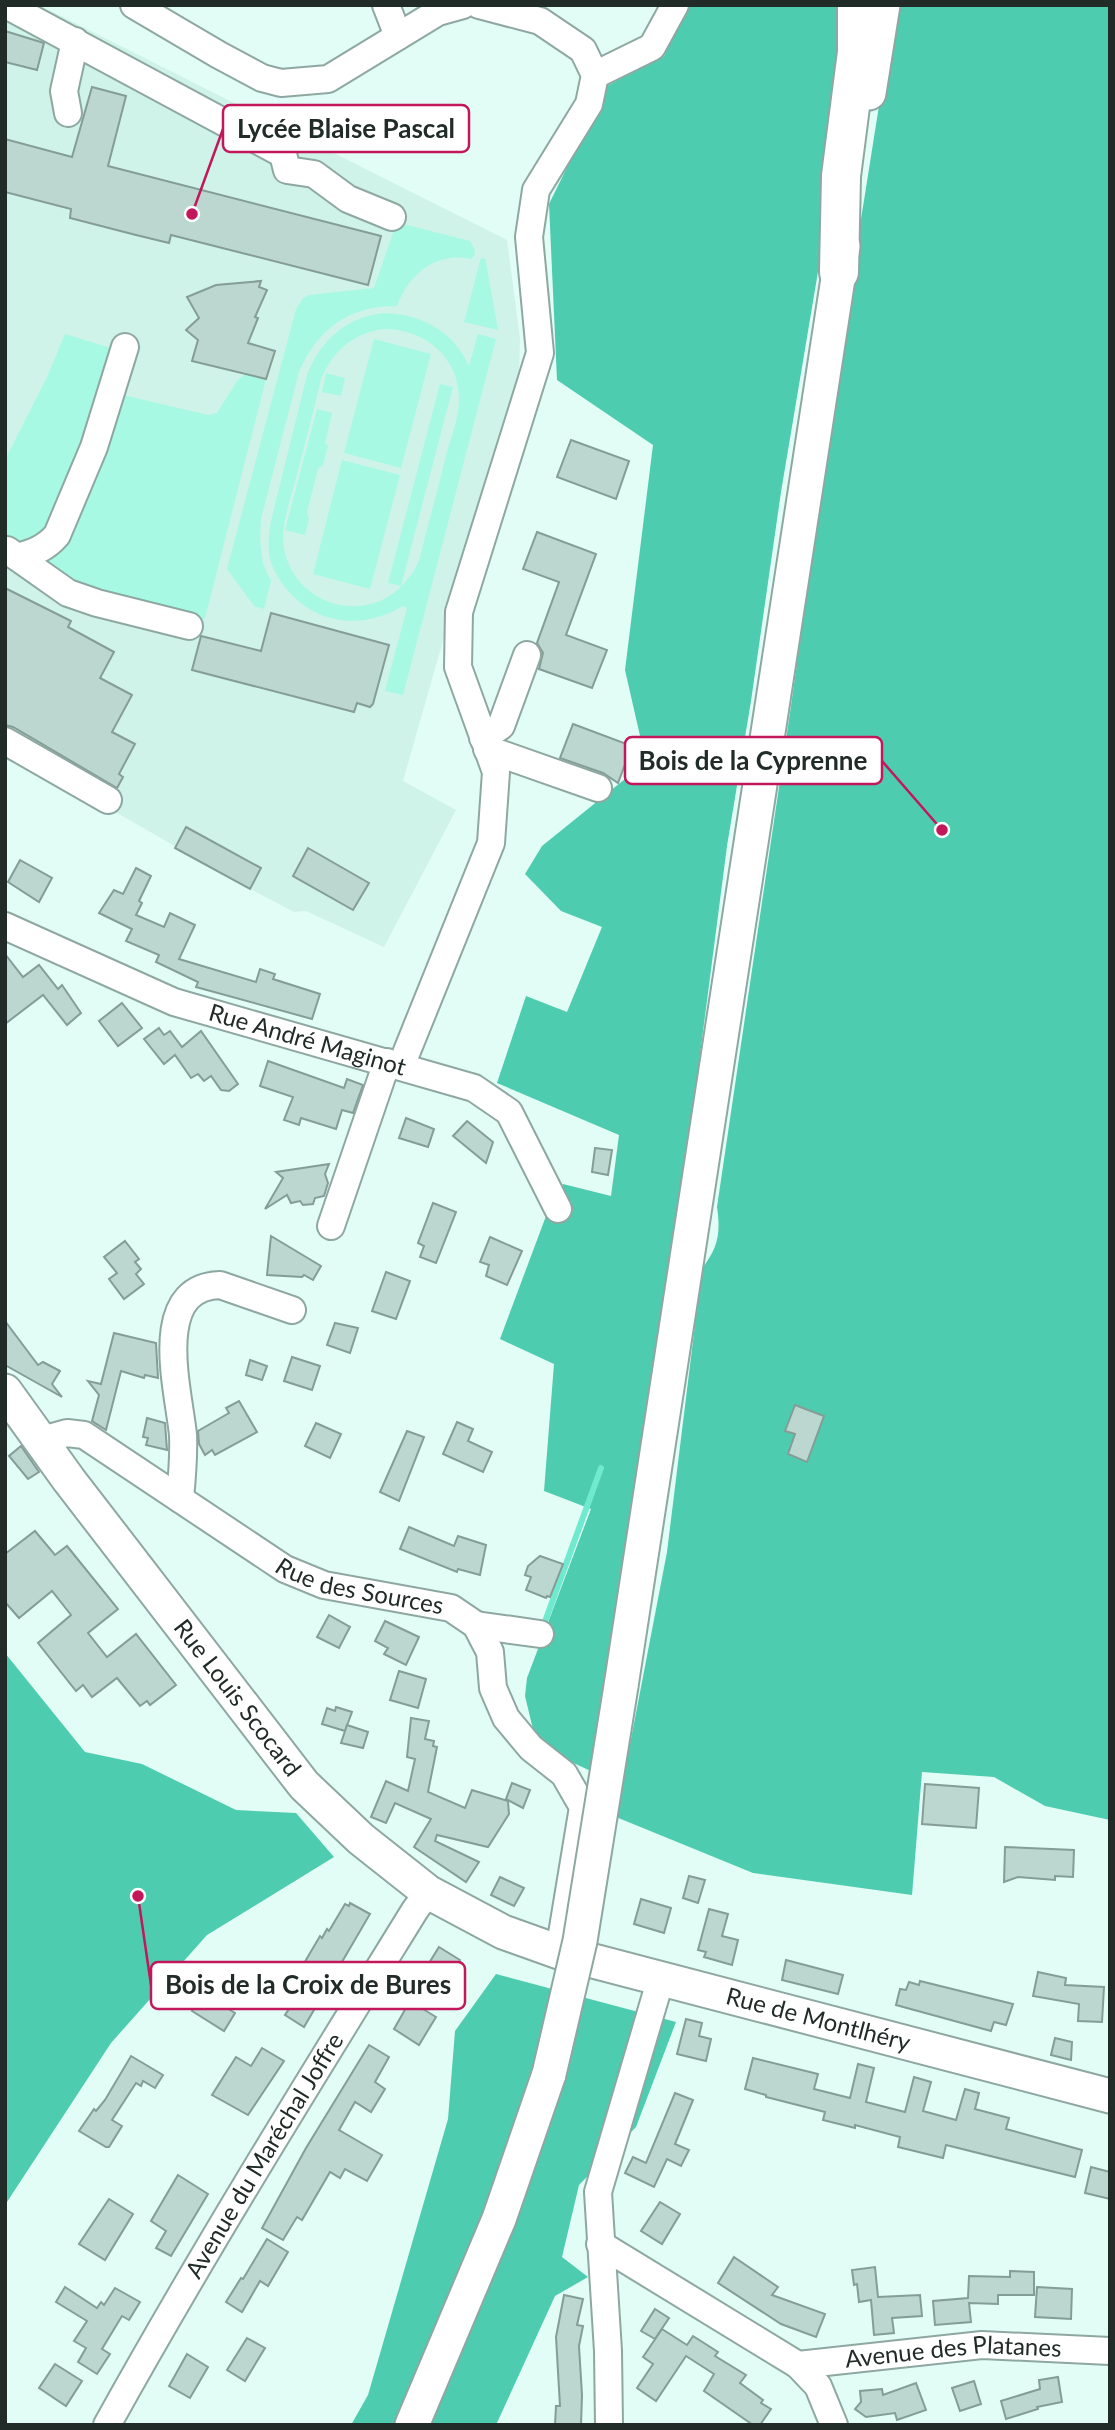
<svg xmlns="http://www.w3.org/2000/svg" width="1115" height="2430" font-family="Lato,sans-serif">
  <rect width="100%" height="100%" fill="#e2fdf5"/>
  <polygon fill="#cff3e8" points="5,5 39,5 507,240 520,339 519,374 403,781 456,810 384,947 306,911 294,912 250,889 5,749"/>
  <g fill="#a7f9e4" fill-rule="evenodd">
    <path d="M403,224L470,241L475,250L474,256L471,259C436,251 408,275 397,306C349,306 318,328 299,372L261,519L260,541L263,564L271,581L264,609L254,606L227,569L296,309L303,298L309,295L374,288L394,230Z"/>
    <polygon points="481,258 486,259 486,262 498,330 464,322"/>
    <path d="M384,313C422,314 453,331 469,366L478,334L496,339L403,695L385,691L407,608L403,606C364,629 320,626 289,592C281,583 273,570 270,559C267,546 269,533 271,521L307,375C321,340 346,317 384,313ZM383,329C423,328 460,357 459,400C459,417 452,435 447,452C438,488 428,525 419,561C407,586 387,604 358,606C319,609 285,579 283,540C283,520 290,501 295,482C304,448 313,413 321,379C333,351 352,334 383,329Z"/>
    <polygon points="65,334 114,349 64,495 41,538 23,544 5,538 5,460 48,375"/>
    <polygon points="374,339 431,354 401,468 344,453"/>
    <polygon points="326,373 345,378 341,396 322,392"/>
    <polygon points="245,374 266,379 205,618 201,620 105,597 37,563 119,394 208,415 217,413 237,381"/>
    <polygon points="440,384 453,387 401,586 388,583"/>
    <polygon points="317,409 332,413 325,443 328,446 323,465 318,469 307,512 309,519 305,535 285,530"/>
    <polygon points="342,460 400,475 370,589 313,574"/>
  </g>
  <g fill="#4eccb0">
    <polygon points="689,5 845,5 822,248 781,492 751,701 727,846 697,1078 682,1214 675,1221 673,1257 595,1773 537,1746 525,1696 527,1678 591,1509 544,1491 554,1364 500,1339 546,1216 563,1184 611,1196 619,1135 497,1083 526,996 567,1012 602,927 561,911 525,874 542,846 646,762 625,670 653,445 557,380 549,204 607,86 664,56"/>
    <path d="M895,5H1110V1820L1045,1806L994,1777L922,1772L912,1895L753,1873L616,1817L667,1552L702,1268C718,1248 721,1233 717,1207L791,706L849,295Z"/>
    <polygon points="5,1653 85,1752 142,1764 236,1810 296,1813 334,1857 207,1935 111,2043 5,2205"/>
    <polygon points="496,1974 676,2022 636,2127 579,2185 562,2257 588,2277 555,2296 496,2425 351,2425 368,2395 448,2119 455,2031"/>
  </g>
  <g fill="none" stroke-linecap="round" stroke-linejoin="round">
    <polyline stroke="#6feace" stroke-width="6" points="543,1627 601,1468"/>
  </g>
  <g fill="#bcd7cf" stroke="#849d96" stroke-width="2">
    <polygon points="5,31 44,43 37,70 5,62"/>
    <polygon points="92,87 126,96 108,166 381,236 368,285 171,235 169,243 136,235 70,218 71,209 5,192 5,139 72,157"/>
    <polygon points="261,281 259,287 267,290 255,317 258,318 248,343 275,351 266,379 192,361 198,340 186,330 199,318 187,297 216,285"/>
    <polygon points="571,440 629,461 616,499 557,477"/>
    <polygon points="537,532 596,554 566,635 607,650 592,688 539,669 543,653 537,643 559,582 523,569"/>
    <polygon points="5,588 71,621 68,627 114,652 100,678 132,695 112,732 135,744 119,774 123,777 117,788 13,727 5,725"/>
    <polygon points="271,613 389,645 373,704 370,707 357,703 354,712 192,670 201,636 261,651"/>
    <polygon points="573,724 632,746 618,783 603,773 560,758"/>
    <polygon points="186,827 261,868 250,889 175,848"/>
    <polygon points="308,848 369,883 353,910 293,876"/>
    <polygon points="20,860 52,878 39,902 8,882"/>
    <polygon points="136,868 151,876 139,901 142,903 136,915 164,927 170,913 195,925 179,959 256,982 260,969 275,974 273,979 320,994 312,1019 196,987 198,982 156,962 159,955 126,941 132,929 99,913 114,890 123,894"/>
    <polygon points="5,954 23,977 39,965 58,989 62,985 81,1013 67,1025 43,995 5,1024"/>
    <polygon points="122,1003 142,1028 118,1046 99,1021"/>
    <polygon points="159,1028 164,1035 170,1031 182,1047 201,1031 238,1084 229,1091 221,1090 211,1076 204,1081 198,1074 191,1078 175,1055 164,1064 144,1039"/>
    <polygon points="268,1061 344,1088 347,1079 363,1085 353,1113 342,1110 336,1129 301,1118 299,1125 284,1120 293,1097 260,1086"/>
    <polygon points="406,1118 434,1129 428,1147 399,1138"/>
    <polygon points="467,1121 493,1142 486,1163 453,1136"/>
    <polygon points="595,1148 612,1150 608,1175 592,1172"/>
    <polygon points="329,1164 325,1174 328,1183 324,1196 315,1198 313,1204 303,1205 300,1201 291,1203 287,1195 265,1209 283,1178 276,1172"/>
    <polygon points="433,1203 456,1212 436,1263 420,1257 424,1246 418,1243"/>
    <polygon points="271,1236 321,1266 313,1280 304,1275 302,1277 267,1275"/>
    <polygon points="490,1237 522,1251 507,1285 486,1276 489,1265 480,1262"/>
    <polygon points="125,1241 139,1259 135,1262 141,1269 136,1274 144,1284 124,1299 109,1279 117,1273 104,1257"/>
    <polygon points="386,1272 410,1281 396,1319 372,1311"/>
    <polygon points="5,1321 38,1365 43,1362 60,1371 52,1384 62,1397 5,1365"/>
    <polygon points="335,1323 358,1328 350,1353 327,1345"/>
    <polygon points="114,1333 156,1343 158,1378 145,1375 144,1378 121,1371 106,1430 92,1421 99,1395 88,1381 101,1384"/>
    <polygon points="292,1357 320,1366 312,1390 284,1381"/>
    <polygon points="250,1360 267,1366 262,1380 246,1375"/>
    <polygon points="239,1401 257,1432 215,1455 212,1450 205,1455 199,1444 198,1431 229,1413 226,1408"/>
    <polygon points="795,1405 824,1416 807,1462 788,1454 795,1434 785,1431"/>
    <polygon points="147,1418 165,1423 167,1450 146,1445 148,1438 143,1437"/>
    <polygon points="457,1422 473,1429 468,1441 492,1452 483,1472 443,1454"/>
    <polygon points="316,1423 341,1434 330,1458 305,1446"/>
    <polygon points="407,1431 424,1437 399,1501 380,1492"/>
    <polygon points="21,1446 39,1472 28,1479 9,1456"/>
    <polygon points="409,1527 454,1546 458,1536 486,1545 480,1575 458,1569 457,1572 400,1549"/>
    <polygon points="35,1531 55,1555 67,1546 118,1609 88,1633 107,1657 136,1634 176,1685 150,1705 147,1701 140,1706 117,1678 92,1697 83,1685 76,1691 38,1643 71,1615 52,1591 19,1618 5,1602 5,1554"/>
    <polygon points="540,1556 563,1564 550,1597 547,1596 546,1598 526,1590 531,1577 525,1575 528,1566"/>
    <polygon points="329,1615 350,1627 339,1648 317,1637"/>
    <polygon points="385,1621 419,1637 406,1665 384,1654 388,1648 375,1641"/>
    <polygon points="399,1671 426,1679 418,1708 390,1700"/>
    <polygon points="336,1707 352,1712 345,1731 322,1724 327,1708 335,1711"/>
    <polygon points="411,1718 429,1721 425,1739 434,1741 433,1746 437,1747 428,1792 465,1808 472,1790 508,1801 509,1814 488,1847 437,1835 435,1841 479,1862 466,1882 414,1847 431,1819 395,1803 386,1823 371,1817 386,1781 408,1791 415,1759 407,1757"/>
    <polygon points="347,1725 368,1732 363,1748 341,1743"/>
    <polygon points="512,1783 530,1790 523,1808 506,1799"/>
    <polygon points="925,1784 979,1788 976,1828 922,1824"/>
    <polygon points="1005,1847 1074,1850 1073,1877 1055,1876 1055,1880 1018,1877 1004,1882"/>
    <polygon points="689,1876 705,1880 698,1903 683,1898"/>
    <polygon points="500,1877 524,1888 514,1906 491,1895"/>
    <polygon points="641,1899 671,1908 664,1933 634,1924"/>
    <polygon points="350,1903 370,1914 304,2027 285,2015 306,1983 296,1977 320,1936 322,1938 327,1929 329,1931 345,1904 349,1906"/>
    <polygon points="709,1909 728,1914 722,1936 738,1940 732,1965 704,1957 706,1952 698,1950"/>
    <polygon points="439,1947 460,1960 448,1982 426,1968"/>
    <polygon points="786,1960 843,1975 838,1994 782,1980"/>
    <polygon points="1038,1972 1066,1978 1065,1985 1104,1987 1102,2022 1078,2021 1079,2004 1033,1996"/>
    <polygon points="920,1981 1013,2004 1006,2025 994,2022 991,2031 896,2005 900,1989 906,1990 909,1982 919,1985"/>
    <polygon points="203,1993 235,2013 224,2031 192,2011"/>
    <polygon points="410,2001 436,2017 419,2045 394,2029"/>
    <polygon points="686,2019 702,2023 699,2036 711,2039 706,2061 677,2054"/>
    <polygon points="1055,2038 1072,2042 1071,2060 1051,2055"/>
    <polygon points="369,2045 389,2057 375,2082 385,2089 371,2112 355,2102 339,2130 382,2155 367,2181 345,2169 340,2178 330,2172 302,2220 297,2217 283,2240 262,2228 306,2148"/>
    <polygon points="262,2048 284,2061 248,2115 212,2095 236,2057 251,2066"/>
    <polygon points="131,2056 163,2075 155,2088 143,2081 141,2086 136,2083 112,2120 122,2126 109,2147 106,2147 79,2131 94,2109 96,2111 105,2100"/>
    <polygon points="753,2058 818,2074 814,2089 850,2098 858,2064 874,2068 866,2102 905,2112 914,2077 931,2082 923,2111 956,2120 965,2089 979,2093 975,2109 1009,2118 1006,2129 1082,2150 1075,2177 946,2145 943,2158 898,2147 900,2137 855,2125 855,2128 823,2120 825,2112 766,2097 766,2095 745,2089"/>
    <polygon points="675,2093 693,2100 675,2144 689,2150 681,2166 667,2159 654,2187 625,2173 633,2157 646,2163"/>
    <polygon points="1091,2167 1110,2172 1110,2199 1085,2193"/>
    <polygon points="178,2175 208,2194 171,2256 156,2248 166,2231 151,2221"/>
    <polygon points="109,2199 133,2214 105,2260 79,2244"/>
    <polygon points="660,2202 680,2214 662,2244 641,2231"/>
    <polygon points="267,2239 288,2252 268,2286 260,2281 242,2312 226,2302 241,2278 243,2279"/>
    <polygon points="734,2257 778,2287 772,2295 825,2314 816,2337 781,2324 718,2283"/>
    <polygon points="875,2267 878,2297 920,2295 922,2316 892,2318 894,2333 874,2335 871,2300 859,2302 857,2284 854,2285 852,2270"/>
    <polygon points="1010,2271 1034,2272 1034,2295 998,2295 998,2304 969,2303 971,2322 935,2325 933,2301 968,2298 969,2276 1010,2277"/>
    <polygon points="65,2287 97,2308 101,2302 104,2305 115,2288 140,2302 129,2320 122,2316 102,2349 110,2354 97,2374 78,2362 86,2348 74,2341 87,2321 56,2302"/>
    <polygon points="1037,2287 1072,2289 1071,2319 1035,2317"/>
    <polygon points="564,2295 583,2299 577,2325 583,2326 579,2346 582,2395 581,2425 555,2425 556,2406 560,2406 556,2337"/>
    <polygon points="655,2309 669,2318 655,2339 641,2331"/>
    <polygon points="662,2329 687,2345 693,2336 718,2352 715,2356 746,2375 740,2383 763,2400 761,2403 771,2409 760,2425 753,2425 704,2391 714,2374 686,2356 656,2401 637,2388 653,2364 643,2357"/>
    <polygon points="247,2338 265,2348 245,2381 227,2370"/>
    <polygon points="187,2354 208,2367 190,2398 169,2386"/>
    <polygon points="55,2364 82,2381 66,2406 39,2388"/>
    <polygon points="1058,2377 1062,2402 1037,2407 1038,2409 1006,2419 1001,2401 1040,2389 1039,2380"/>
    <polygon points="974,2381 981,2404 960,2411 952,2388"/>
    <polygon points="916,2383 926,2410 897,2420 895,2413 866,2417 855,2409 861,2402 860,2391 882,2389 883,2395"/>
  </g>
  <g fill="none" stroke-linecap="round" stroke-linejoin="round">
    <defs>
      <g id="minor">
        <polyline points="6,5 283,154 287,170 314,174 348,199 392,217"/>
        <polyline points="134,5 219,55 262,78 281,83 328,79 438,12 463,5"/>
        <polyline points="386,5 398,36"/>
        <polyline points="595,75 652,47 675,5"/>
        <polyline points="68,113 64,91 75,41"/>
        <polyline points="7,550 68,593 97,603 189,626"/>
        <path d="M17,557C33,553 46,548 57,535L94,447L125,347"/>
        <polyline points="483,738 501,726 527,655"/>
        <polyline points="5,741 108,800"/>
        <polyline points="487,749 598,788"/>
        <path id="s1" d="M5,926L174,1002L474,1088L509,1112L558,1209"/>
        <polyline points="401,1066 491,843 496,772 458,667 459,612 540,353 529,237 536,190 589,104 595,75 583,50 540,21 479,5"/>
        <polyline points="331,1226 387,1062"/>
        <path id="s2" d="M42,1440L67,1433L84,1435L285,1569L324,1585L451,1608L476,1625L490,1652L493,1688L506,1718L531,1748L564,1774L583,1807L559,1952"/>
        <path d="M180,1499C182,1478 184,1456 183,1435C179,1392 149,1287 220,1285L292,1310"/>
        <polyline points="476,1625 540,1634"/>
        <polyline points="600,2244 798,2365 818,2386 834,2425"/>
        <path id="s3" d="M798,2365L982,2345L1110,2351"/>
        <path id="s4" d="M107,2425C204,2250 310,2080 415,1910L428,1892"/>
        <polyline points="609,2425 608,2351 598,2192 661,1978"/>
      </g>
      <g id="major">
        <polyline points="869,93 883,5"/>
        <path id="s5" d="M5,1391L69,1480L304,1785L361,1839L428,1892L503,1932L559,1952L1110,2096"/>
        <polyline points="621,1686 843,246"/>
        <polyline points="412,2425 499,2219 549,2074"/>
      </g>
      <polyline id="highway" points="839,272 841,176 857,52 857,5"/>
    </defs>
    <use href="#minor" stroke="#8ea8a1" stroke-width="30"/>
    <use href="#major" stroke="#8ea8a1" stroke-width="37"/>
    <use href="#highway" stroke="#8ea8a1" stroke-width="42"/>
    <use href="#minor" stroke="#fff" stroke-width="26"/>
    <use href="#major" stroke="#fff" stroke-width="33"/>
    <use href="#highway" stroke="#fff" stroke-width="38"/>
    <defs>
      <polyline id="major-bridge" points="549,2074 580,1941 621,1686"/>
    </defs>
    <use href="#major-bridge" stroke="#8ea8a1" stroke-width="37" stroke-linecap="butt"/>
    <use href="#major-bridge" stroke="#fff" stroke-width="33"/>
  </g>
  <g text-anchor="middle" stroke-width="5" stroke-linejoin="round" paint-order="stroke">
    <g font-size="24" fill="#212b28" stroke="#fff">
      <text dy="8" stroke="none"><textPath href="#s1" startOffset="324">Rue André Maginot</textPath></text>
      <text dy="8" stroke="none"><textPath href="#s2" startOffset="362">Rue des Sources</textPath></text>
      <text dy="8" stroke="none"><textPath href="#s5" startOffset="385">Rue Louis Scocard</textPath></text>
      <text dy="8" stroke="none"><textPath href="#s5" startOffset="1071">Rue de Montlhéry</textPath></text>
      <text dy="8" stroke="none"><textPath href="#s4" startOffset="312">Avenue du Maréchal Joffre</textPath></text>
      <text dy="8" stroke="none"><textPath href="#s3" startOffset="156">Avenue des Platanes</textPath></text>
    </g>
  </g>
  <path fill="none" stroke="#c2185b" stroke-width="2.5" d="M192 214L223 129M942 830L882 761M138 1896L151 1985"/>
  <g fill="#c2185b" stroke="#fff" stroke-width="2.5">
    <circle cx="192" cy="214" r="7"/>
    <circle cx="942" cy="830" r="7"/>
    <circle cx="138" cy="1896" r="7"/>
  </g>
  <g fill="#fff" stroke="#c2185b" stroke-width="2.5">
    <rect x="223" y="105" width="246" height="47" rx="7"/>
    <rect x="625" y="737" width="257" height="47" rx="7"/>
    <rect x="151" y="1962" width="314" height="47" rx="7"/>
  </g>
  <g font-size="26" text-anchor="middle" font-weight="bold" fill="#212b28">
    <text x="346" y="138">Lycée Blaise Pascal</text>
    <text x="753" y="770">Bois de la Cyprenne</text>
    <text x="308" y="1994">Bois de la Croix de Bures</text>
  </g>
  <rect width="1115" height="2430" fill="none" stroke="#212b28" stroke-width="14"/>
</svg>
